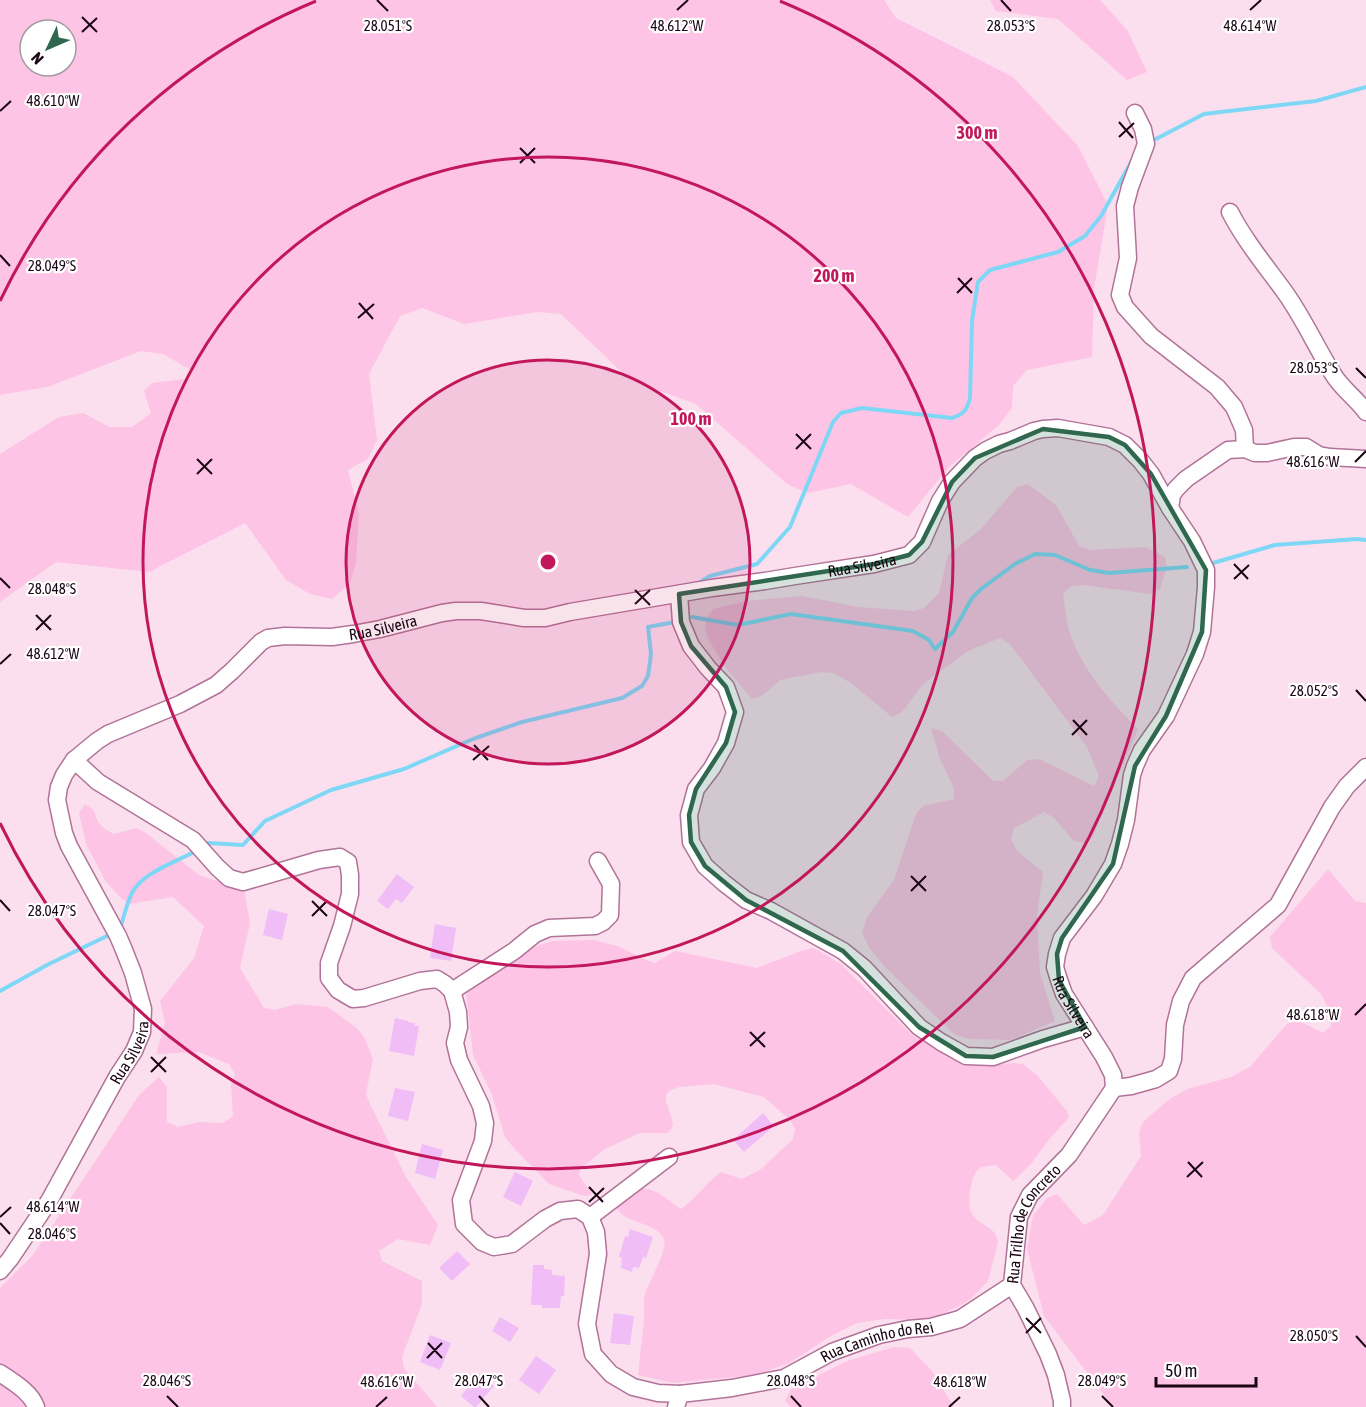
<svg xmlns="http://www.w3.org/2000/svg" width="1366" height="1407" font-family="'Asap Condensed',sans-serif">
  <rect width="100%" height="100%" fill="#fbdfef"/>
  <g fill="#fdc4e5" fill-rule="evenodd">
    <path d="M0,0H884L896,18L1013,77L1078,146L1108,205L1094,289L1092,357L1027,370L1013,386L1012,408L999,425L949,467L908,517L851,484L808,493L787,484L696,404L630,380L561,314L538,312L464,324L422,308L400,316L369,374L377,440L368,459L348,470L359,514L356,562L350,584L332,599L310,594L286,580L245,523L149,572L56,562L0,602V454L59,417L83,413L110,427H132L151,413L144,391L152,383L185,379L193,371L163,354L141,351L47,387L0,395ZM30,30H66V66H30Z"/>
    <polygon points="990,0 1100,0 1128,31 1147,72 1127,80 1058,19 996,11"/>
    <path d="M1028,484L1056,505L1079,546L1090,550L1145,547L1165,557L1167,568L1160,589L1150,594L1083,585L1072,586L1063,593C1065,607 1066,625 1072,639C1085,673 1113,704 1138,729L1093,836L1085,843L1074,841L1054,818L1044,812L1014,828L1011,839L1017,851L1043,872L1037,916L1040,973L1055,1021L1011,1040L971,1039L955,1035L884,966L870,949L862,933L867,917L894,880L916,814L923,806L954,799V788L940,759L931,728L942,731L993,781H1003L1027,760L1039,759L1094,786L1099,776L1087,747L1010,644L1000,638L968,651L923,684L902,712L892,717L851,683L833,673L821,672L780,680L763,695L752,699L725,667L708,639L705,628L707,617L713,609L746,601L802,596L858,607L914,611L924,608L939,593L948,555L981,529L1017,487Z"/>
    <path d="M85,804L94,810C97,824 102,828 114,834L136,828L146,833L199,875L244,890L250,923L240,968L264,1008L275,1010L296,1004L328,1007L357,1028L364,1037L373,1059L366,1094L370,1104L406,1177L438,1225L430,1245L398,1239L379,1251L382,1261L422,1281V1304L402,1357L404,1368L437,1407H0V1288L33,1255L139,1095L159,1077L167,1087V1122L178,1127L199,1122L222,1123L233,1117L231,1084L235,1074L229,1064L199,1052L156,1054L165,1023L160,1001L194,958L204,926L173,897L129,904L121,898L106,882L86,844L79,813Z"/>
    <polygon points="1328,869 1355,901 1366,903 1366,1407 1113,1407 1044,1316 1027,1249 1033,1216 1047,1198 1057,1194 1084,1225 1103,1215 1141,1156 1139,1132 1143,1122 1168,1100 1187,1089 1231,1077 1250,1067 1286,1025 1295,1019 1323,1033 1331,1026 1331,1014 1321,994 1272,948 1270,937"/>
    <path d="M594,940L617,946L644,959L655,963L675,951L757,968L801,951L812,948L818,950L842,965L913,1036L970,1064L988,1066L1012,1063L1023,1064L1037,1075L1067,1111L1069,1116L1066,1121L1051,1137L1030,1165L1013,1181L996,1165C980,1167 977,1166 972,1182C959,1232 995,1217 998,1242L988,1281L973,1297L963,1304L929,1320L885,1319L857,1323L831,1336L789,1363L756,1375L672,1383L638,1375C640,1356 642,1338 644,1319C645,1310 642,1299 646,1291C650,1280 668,1249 664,1239C656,1220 621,1225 616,1205C622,1200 627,1195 632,1192C650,1181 667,1200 681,1209C696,1198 705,1184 721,1172L742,1179L761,1169L793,1139L795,1129L790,1120L764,1097L713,1084L679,1087L669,1091L666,1095V1101L673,1123L672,1128L668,1133H640L605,1149L580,1169L579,1175L592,1194L587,1196L581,1195L549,1184L512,1146L505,1137L492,1095L473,1055L466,991L505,969L531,948L552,941Z"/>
    <polygon points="894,1347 910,1348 932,1371 954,1407 791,1407 785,1401 791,1389 847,1361"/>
  </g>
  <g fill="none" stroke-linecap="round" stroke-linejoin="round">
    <g stroke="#7fd7f6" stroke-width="4">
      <polyline points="1154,140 1204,114 1316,101 1366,87"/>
      <polyline points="1213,563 1275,545 1357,539 1366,540"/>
      <path d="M697,584L710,576L757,564L790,527L833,422L841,413L862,408L952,418C964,414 967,410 970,398L972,321L978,282L990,270L1058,252L1085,236L1101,216L1134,157"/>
      <polyline points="692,617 738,625 791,614 913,631 929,640 935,649 953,632 972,598 981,589 1015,564 1035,554 1055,555 1090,570 1109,573 1187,567"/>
      <polyline points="208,843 243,845 265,821 331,790 404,769 473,739 522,722 622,698 642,686 648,676 651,654 648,627 675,622"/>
      <path d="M121,926C124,915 127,903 132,893C141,874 173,863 192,853"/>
      <polyline points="0,991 47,965 107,936"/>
    </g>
  </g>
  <g fill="#f0bdf6">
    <polygon points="397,874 414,887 402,903 396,899 388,909 377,901"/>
    <polygon points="269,909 288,914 282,940 263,935"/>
    <polygon points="435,924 456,928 451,961 430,958"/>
    <polygon points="395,1018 408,1021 408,1022 415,1023 414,1026 419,1026 414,1056 389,1051"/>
    <polygon points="395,1088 415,1092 408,1121 388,1116"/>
    <polygon points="763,1113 774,1126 744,1152 733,1140"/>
    <polygon points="422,1144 443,1150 435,1179 415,1173"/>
    <polygon points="515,1172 533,1181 521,1206 503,1197"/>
    <polygon points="630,1229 653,1237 646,1258 643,1257 639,1268 633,1267 632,1272 621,1268 622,1258 619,1257 625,1236 628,1237"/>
    <polygon points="457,1251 470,1264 452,1281 439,1268"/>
    <polygon points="533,1265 544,1265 544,1269 552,1270 552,1275 565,1276 564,1296 561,1296 560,1308 542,1308 542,1305 531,1305"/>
    <polygon points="614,1313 634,1316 630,1345 610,1343"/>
    <polygon points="500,1317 519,1328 510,1342 492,1331"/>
    <polygon points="430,1335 451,1343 440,1370 420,1362"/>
    <polygon points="536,1356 556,1370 539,1394 519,1380"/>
    <polygon points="479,1374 494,1386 476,1407 474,1407 461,1396"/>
  </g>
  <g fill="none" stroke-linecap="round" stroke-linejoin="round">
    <defs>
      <g id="minor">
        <polyline points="1135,113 1143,129 1146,144 1130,187 1125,206 1128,258 1120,295 1125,307 1151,336 1217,387 1234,407 1244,430 1245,449"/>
        <path d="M1230,212C1245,241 1265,265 1284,291C1303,317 1316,347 1333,374C1341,388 1356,398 1366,412"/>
        <polyline points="1170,508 1172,495 1176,489 1186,479 1228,450 1245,449 1255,453 1267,453 1294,447 1306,447 1319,455 1330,457 1366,459"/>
        <polyline points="679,594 681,622 691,646 708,668 726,687 735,712 726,743 712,768 696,789 689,815 691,842 705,866 724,883 746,900 771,911 843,951 864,968 919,1027 941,1042 966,1056 993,1057 1043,1039 1085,1027"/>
        <polyline points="74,760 98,782 193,840 217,867 229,878 243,882 319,860 340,857 348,862 350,875 350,894 342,926 329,963 329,978 338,990 353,999 364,998 420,981 437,979 445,984 452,991 458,1012 459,1027 455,1043 459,1060 481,1106 485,1123 483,1141 461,1200 464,1224 482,1242 494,1247 512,1244 545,1219 560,1211 578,1209 590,1217 596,1232 598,1254 587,1324 593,1354 611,1374 633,1387 658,1393 680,1394"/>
        <polyline points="452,991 514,951 535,934 549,928 595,926 603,922 610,915 611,884 598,861"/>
        <polyline points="1114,1088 1131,1086 1156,1079 1169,1071 1173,1059 1175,1025 1181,1001 1193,978 1278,905 1332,807 1347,786 1366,767"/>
        <polyline points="590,1217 669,1157"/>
        <path id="s1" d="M0,1271L10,1259L49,1201L117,1077L134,1051L142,1032L143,1009L133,973L124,950L118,936L69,846L64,833L57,800L59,787L64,775L74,760L97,741L108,734L180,704L216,685L232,671L261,642L268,638L285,636L332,637L353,634L380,629L442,613L456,611H481L524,618H545L570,612L712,588L765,581L795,576L874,564L909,555L922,542L940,501L952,482L975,458L985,451L999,444L1010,441L1034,431L1043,429L1058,428L1109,437L1125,445L1140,460L1151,474L1170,508L1192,541L1206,570V587L1202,632L1195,654L1166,716L1142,750L1135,766L1132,775L1126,820L1120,844L1113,864L1094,896L1062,938L1057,954L1055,967L1059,980L1064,994L1104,1057L1113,1075L1114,1088"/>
        <path d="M0,1373C13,1382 31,1392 36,1407"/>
        <path id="s2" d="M676,1407L680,1394L732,1388L784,1378L832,1352L879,1335L908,1329L931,1327L960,1319L1012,1285"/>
        <path id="s3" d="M1062,1407V1401L1056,1375L1048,1354L1025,1307L1012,1285L1019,1217L1030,1195L1069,1155L1114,1088"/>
      </g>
    </defs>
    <use href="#minor" stroke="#b17398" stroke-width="19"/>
    <use href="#minor" stroke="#fff" stroke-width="16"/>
  </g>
  <path fill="#2f674f" fill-opacity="0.2" stroke="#2f674f" stroke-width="4.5" stroke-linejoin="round" d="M1043,429L1109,437L1125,445L1151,474L1206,570L1202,632L1166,716L1135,766L1113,864L1062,938L1057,954L1059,980L1085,1027L993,1057L966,1056L919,1027L843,951L746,900L705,866L691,842L689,815L696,789L726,743L735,712L726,687L691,646L681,622L679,594L874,564L909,555L922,542L952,482L975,458Z"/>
  <path fill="none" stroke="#1a0512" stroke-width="2" d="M377,0L388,11M1001,0L1011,11M677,10L688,0M1250,10L1261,0M82,17L97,32M82,32L97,18M0,111L11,101M1119,122L1133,138M1119,137L1134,123M520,148L535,163M520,163L535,148M0,255L10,266M958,278L972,293M957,293L972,278M359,303L373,319M358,318L374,304M1356,368L1366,378M796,434L811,449M796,449L811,434M197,459L212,474M1355,462L1366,451M197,474L212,459M1234,564L1248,579M0,578L10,588M1234,579L1249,565M635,590L650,605M635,604L650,590M36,615L51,630M36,630L51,615M0,664L11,654M1356,690L1366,701M1073,720L1087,735M1072,735L1087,720M474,745L488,760M473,760L489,746M911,876L926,891M911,891L926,876M0,900L10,911M312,901L327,916M312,916L327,901M1355,1015L1366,1004M750,1032L765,1047M750,1046L765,1032M151,1057L166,1072M151,1072L166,1057M1188,1162L1202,1177M1187,1177L1203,1162M589,1187L603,1202M589,1202L604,1188M0,1217L11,1207M0,1223L10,1234M1026,1318L1041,1333M1026,1333L1041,1318M1356,1336L1366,1347M428,1343L442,1358M427,1358L442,1343M167,1396L178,1407M479,1396L489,1407M791,1396L801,1407M1102,1396L1113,1407M376,1407L387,1397M949,1407L960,1397"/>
  <circle cx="548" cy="562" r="202" fill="#c2185b" fill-opacity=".12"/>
  <g fill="none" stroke="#c2185b" stroke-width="3">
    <circle cx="548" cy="562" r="202"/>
    <circle cx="548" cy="562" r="405"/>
    <path d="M0 301A607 607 0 0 1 316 1M780 1A607 607 0 1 1 0 823"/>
  </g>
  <g text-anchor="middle" stroke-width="4.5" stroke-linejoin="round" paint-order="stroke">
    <g font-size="16" fill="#1a0512" stroke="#fff">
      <text dy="6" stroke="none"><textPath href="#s1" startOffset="1407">Rua Silveira</textPath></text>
      <text dy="6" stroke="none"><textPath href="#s1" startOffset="921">Rua Silveira</textPath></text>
      <text dy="6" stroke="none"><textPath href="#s1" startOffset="2361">Rua Silveira</textPath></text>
      <text dy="6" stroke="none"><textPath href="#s1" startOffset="255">Rua Silveira</textPath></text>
      <text dy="6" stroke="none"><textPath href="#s3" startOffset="200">Rua Trilho de Concreto</textPath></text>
      <text dy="6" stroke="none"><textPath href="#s2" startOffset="220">Rua Caminho do Rei</textPath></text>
    </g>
  </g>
  <g font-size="15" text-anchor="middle" fill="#1a0512" stroke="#fff" stroke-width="4.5" stroke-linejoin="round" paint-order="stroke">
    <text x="677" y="31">48.612°W</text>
    <text x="1250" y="31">48.614°W</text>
    <text x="388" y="31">28.051°S</text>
    <text x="1011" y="31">28.053°S</text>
    <text x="53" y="106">48.610°W</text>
    <text x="52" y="271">28.049°S</text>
    <text x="1314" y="373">28.053°S</text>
    <text x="1313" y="467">48.616°W</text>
    <text x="52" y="594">28.048°S</text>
    <text x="53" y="659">48.612°W</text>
    <text x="1314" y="696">28.052°S</text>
    <text x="52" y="916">28.047°S</text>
    <text x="1313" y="1020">48.618°W</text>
    <text x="53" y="1212">48.614°W</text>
    <text x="52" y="1239">28.046°S</text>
    <text x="1314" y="1341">28.050°S</text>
    <text x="167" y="1386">28.046°S</text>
    <text x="479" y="1386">28.047°S</text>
    <text x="791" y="1386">28.048°S</text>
    <text x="1102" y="1386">28.049°S</text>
    <text x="387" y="1387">48.616°W</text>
    <text x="960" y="1387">48.618°W</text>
  </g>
  <circle cx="548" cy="562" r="9" fill="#c2185b" stroke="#fff" stroke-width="3"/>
  <g font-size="18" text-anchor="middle" font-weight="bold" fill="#c2185b" stroke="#fff" stroke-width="4.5" stroke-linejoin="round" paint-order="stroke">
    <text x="977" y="139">300 m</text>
    <text x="834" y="282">200 m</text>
    <text x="691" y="425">100 m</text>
  </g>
  <g transform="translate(48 48) rotate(226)"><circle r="28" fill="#ffffff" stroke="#a39ba0" stroke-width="1.5"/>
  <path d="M0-4.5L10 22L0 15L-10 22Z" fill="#2f674f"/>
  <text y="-9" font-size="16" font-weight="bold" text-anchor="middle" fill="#1a0512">N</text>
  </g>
  <path d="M1156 1377v9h100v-9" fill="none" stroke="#1a0512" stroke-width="3"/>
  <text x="1165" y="1377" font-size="18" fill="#1a0512" stroke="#ffffff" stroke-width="4.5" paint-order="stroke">50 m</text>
</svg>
